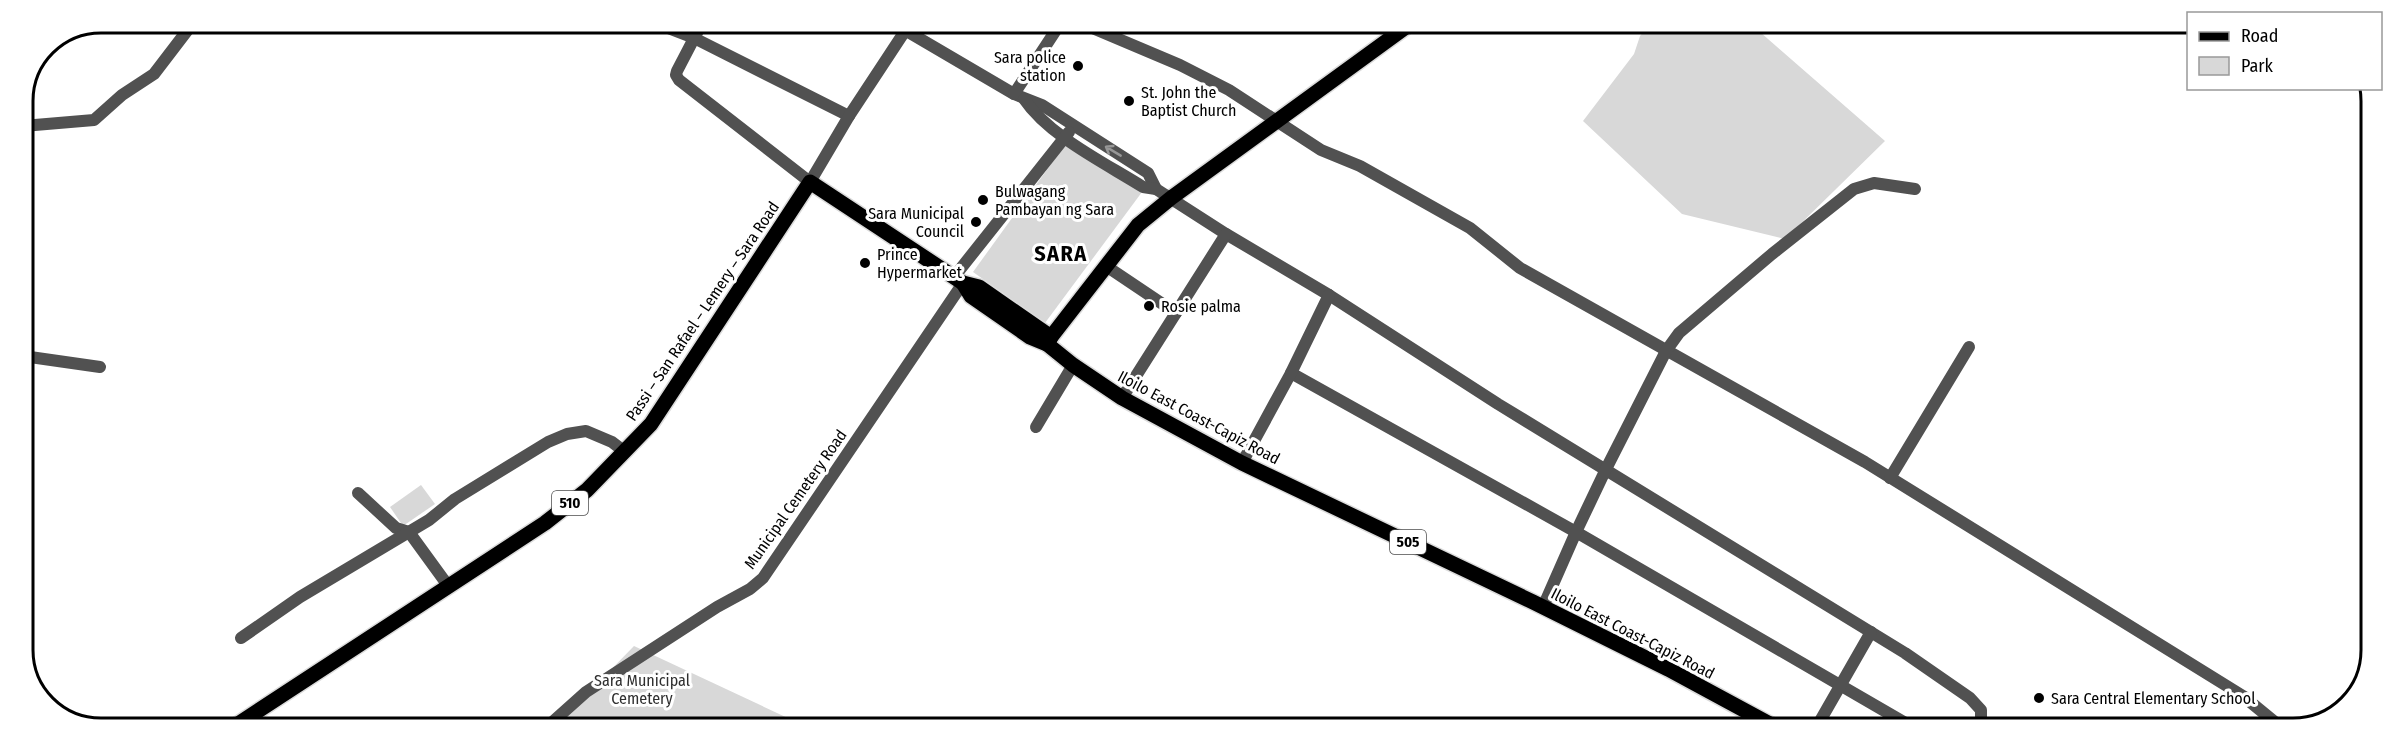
<svg xmlns="http://www.w3.org/2000/svg" width="2394" height="751" font-family="'Fira Sans Condensed',sans-serif">
  <rect width="100%" height="100%" fill="#fff"/>
  <g fill="#d8d8d8">
    <polygon points="1650,24 1752,25 1885,141 1785,239 1682,214 1583,121 1634,54 1640,36"/>
    <polygon points="1067,142 1142,192 1045,323 973,272"/>
    <polygon points="421,485 435,504 403,526 390,507"/>
    <polygon points="634,646 807,727 556,726"/>
  </g>
  <g fill="none" stroke-linecap="round" stroke-linejoin="round">
    <defs>
      <g id="major">
        <polyline points="963,283 971,296 1030,337 1047,344 1073,365 1122,398 1242,463 1533,602 1668,669 1777,728"/>
        <polyline points="1047,344 1051,337 1138,225 1171,198 1410,24"/>
        <polyline points="235,726 545,523 587,490 651,424 810,182 963,283 979,287 1051,337"/>
      </g>
    </defs>
    <use href="#major" stroke="#dbdbdb" stroke-width="18"/>
    <g stroke="#515151" stroke-width="12">
      <polyline points="655,23 694,38 849,116"/>
      <polyline points="702,23 677,71 676,75 679,80 810,182 849,116 905,31"/>
      <polyline points="893,23 1014,94 1042,105 1148,173 1156,189"/>
      <polyline points="1083,24 1180,65 1229,90 1321,150 1360,166 1470,228 1520,268 1865,462 2243,696 2282,728"/>
      <polyline points="1014,94 1060,24"/>
      <path d="M1024,99C1049,136 1105,163 1143,187L1156,189L1226,234L1329,295L1498,404L1905,653L1970,698L1981,710V719L1976,728"/>
      <polyline points="23,126 94,120 122,95 154,74 193,23"/>
      <polyline points="1106,266 1176,313"/>
      <polyline points="954,277 1069,132"/>
      <polyline points="23,356 100,367"/>
      <polyline points="1291,373 1576,532 1914,728"/>
      <polyline points="1122,398 1226,234"/>
      <polyline points="1036,427 1073,365"/>
      <polyline points="1242,463 1291,373 1329,295"/>
      <polyline points="1890,478 1969,347"/>
      <polyline points="358,493 396,528 409,532 449,587"/>
      <polyline points="1543,607 1576,532 1606,469 1666,351 1679,333 1772,254 1854,189 1874,183 1915,189"/>
      <polyline points="241,638 300,597 429,520 455,499 548,442 567,434 586,431 612,442 625,452"/>
      <polyline points="548,726 586,692 717,607 750,589 763,578 963,283"/>
      <polyline points="1816,728 1871,632"/>
    </g>
    <use href="#major" stroke="#000" stroke-width="15"/>
  </g>
  <defs><path id="oneway-shaft" d="M-6 0H5M1.5-3L5.5 0L1.5 3" fill="none" stroke-width="1.6" stroke-linecap="round" stroke-linejoin="round" transform="scale(1.5)"/></defs>
  <use stroke="#979797" href="#oneway-shaft" transform="translate(1113 151) rotate(-149)"/>
  <g fill="#000" stroke="#fff" stroke-width="2">
    <circle cx="1078" cy="66" r="6"/>
    <circle cx="1129" cy="101" r="6"/>
    <circle cx="983" cy="200" r="6"/>
    <circle cx="976" cy="222" r="6"/>
    <circle cx="865" cy="263" r="6"/>
    <circle cx="1149" cy="306" r="6"/>
    <circle cx="2039" cy="698" r="6"/>
  </g>
  <g text-anchor="middle" stroke-width="6" stroke-linejoin="round" paint-order="stroke">
    <g fill="#fff" stroke="#4c4c4c" stroke-width="1.5">
      <rect x="552" y="491" width="36" height="24" rx="4.5"/>
      <rect x="1390" y="530" width="36" height="24" rx="4.5"/>
    </g>
    <g font-size="15" font-weight="bold" fill="#000">
      <text x="570" y="508">510</text>
      <text x="1408" y="547">505</text>
    </g>
    <g font-size="16" fill="#000" stroke="#fff" text-anchor="start">
      <text x="1066" y="63" text-anchor="end">Sara police<tspan x="1066" dy="18">station</tspan></text>
      <text x="1141" y="98">St. John the<tspan x="1141" dy="18">Baptist Church</tspan></text>
      <text x="995" y="197">Bulwagang<tspan x="995" dy="18">Pambayan ng Sara</tspan></text>
      <text x="964" y="219" text-anchor="end">Sara Municipal<tspan x="964" dy="18">Council</tspan></text>
      <text x="877" y="260">Prince<tspan x="877" dy="18">Hypermarket</tspan></text>
      <text x="1161" y="312">Rosie palma</text>
      <text x="2051" y="704">Sara Central Elementary School</text>
    </g>
    <g font-size="16" fill="#000" stroke="#fff">
      <text transform="translate(702 311) rotate(-56)" y="6">Passi – San Rafael – Lemery – Sara Road</text>
      <text transform="translate(1199 417) rotate(28)" y="6">Iloilo East Coast-Capiz Road</text>
      <text transform="translate(795 499) rotate(-55)" y="6">Municipal Cemetery Road</text>
      <text transform="translate(1633 633) rotate(27)" y="6">Iloilo East Coast-Capiz Road</text>
    </g>
    <g font-size="16" fill="#2f2f2f" stroke="#fff">
      <text x="642" y="686">Sara Municipal<tspan x="642" dy="18">Cemetery</tspan></text>
    </g>
    <g font-size="22" font-weight="bold" letter-spacing="1.5" fill="#000" stroke="#fff">
      <text x="1061" y="261">SARA</text>
    </g>
  </g>
  <path d="M0 0H2394V751H0ZM101 33H2293A68 68 0 0 1 2361 101V650A68 68 0 0 1 2293 718H101A68 68 0 0 1 33 650V101A68 68 0 0 1 101 33Z" fill="#fff" fill-rule="evenodd"/>
  <path fill="none" stroke="#000" stroke-width="3" d="M101 33H2293A68 68 0 0 1 2361 101V650A68 68 0 0 1 2293 718H101A68 68 0 0 1 33 650V101A68 68 0 0 1 101 33Z"/>
  <rect x="2187" y="12" width="195" height="78" fill="#ffffff" stroke="#999999" stroke-width="1.5"/>
  <rect x="2199" y="32" width="30" height="9" fill="#000000" stroke="#999999" stroke-width="1.5"/>
  <text x="2241" y="42" font-size="18" fill="#000000">Road</text>
  <rect x="2199" y="57" width="30" height="18" fill="#d8d8d8" stroke="#999999" stroke-width="1.5"/>
  <text x="2241" y="72" font-size="18" fill="#000000">Park</text>
</svg>
